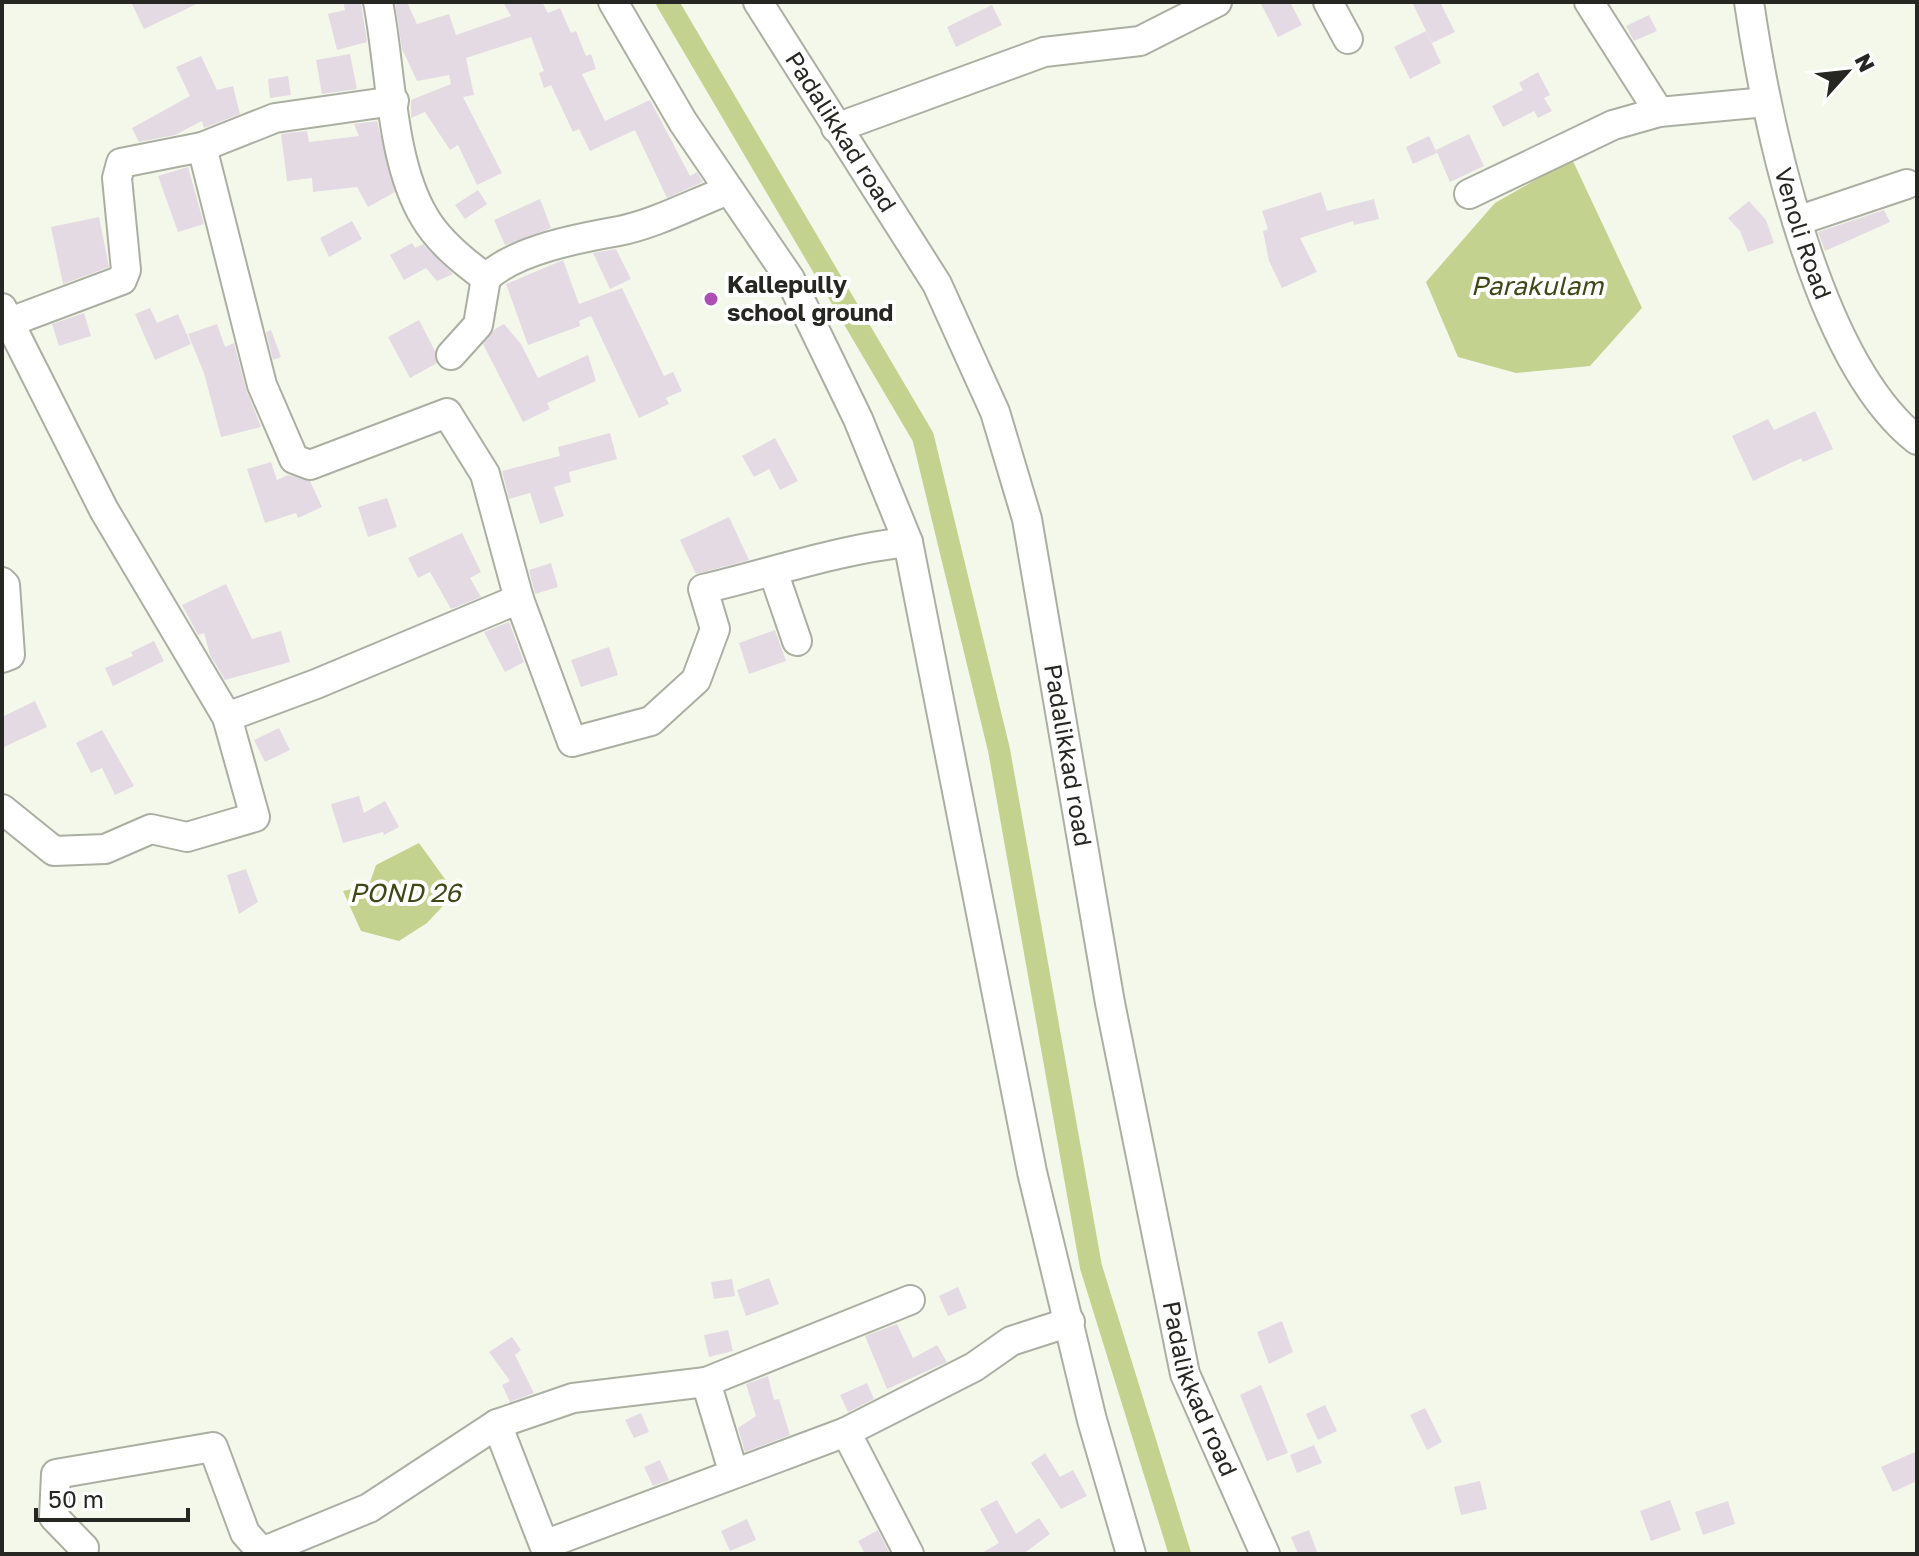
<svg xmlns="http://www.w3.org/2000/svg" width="1919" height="1556" font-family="'Golos Text',sans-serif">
  <rect width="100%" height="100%" fill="#f4f8eb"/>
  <g fill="#c3d38f">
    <polygon points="1572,159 1642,308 1590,366 1516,373 1458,357 1426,282 1495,203"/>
    <polygon points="419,843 455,893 427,923 399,941 361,931 343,891 369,885 376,865"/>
  </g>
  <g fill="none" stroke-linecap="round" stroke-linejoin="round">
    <polyline stroke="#c3d38f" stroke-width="22" points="667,2 923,437 999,750 1091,1267 1180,1554"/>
  </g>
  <g fill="#e4dae4">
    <polygon points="131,2 201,2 144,29"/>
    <polygon points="343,2 361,2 367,42 337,50 328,14 345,10"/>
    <polygon points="395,2 407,2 417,24 449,14 456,35 511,16 503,2 542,2 548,13 560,8 571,33 576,31 586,56 591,54 596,69 582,74 605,121 650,100 690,176 697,172 703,182 667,198 635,130 590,151 579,129 573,132 551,85 544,88 539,73 544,71 531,37 466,58 474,95 463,97 502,173 477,185 458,145 450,150 425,112 411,118 411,100 451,84 449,75 417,81 402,49"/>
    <polygon points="1260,2 1290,2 1302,25 1278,37"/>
    <polygon points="1412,2 1440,2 1455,32 1432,43"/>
    <polygon points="992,5 1002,25 956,47 947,27"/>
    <polygon points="1649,15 1657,31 1634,41 1626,26"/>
    <polygon points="1426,31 1441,63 1410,79 1394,47"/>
    <polygon points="350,54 357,89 322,94 316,60"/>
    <polygon points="201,56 217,90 233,86 240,114 204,128 202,121 175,135 139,142 132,128 190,96 176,67"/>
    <polygon points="1538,72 1550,95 1544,98 1552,111 1538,118 1534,111 1503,127 1492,106 1523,90 1519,83"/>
    <polygon points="288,76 291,95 270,98 268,79"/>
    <polygon points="377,121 395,192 368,207 357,187 313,192 312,178 287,181 281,134 307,131 309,142 359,136 354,124"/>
    <polygon points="1469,134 1484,166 1450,182 1436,150"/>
    <polygon points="1429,136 1437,153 1413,164 1406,147"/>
    <polygon points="188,167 204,224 178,232 158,176"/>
    <polygon points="478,190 487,204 465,219 455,205"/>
    <polygon points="1321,192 1327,211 1374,199 1379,219 1354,225 1353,221 1300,238 1317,272 1282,288 1269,261 1263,231 1268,229 1262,211"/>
    <polygon points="540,199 551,228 505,245 494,220"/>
    <polygon points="1749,201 1766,220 1774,243 1748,252 1740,231 1728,218"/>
    <polygon points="1884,210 1890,222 1825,251 1818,232"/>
    <polygon points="99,217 109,267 63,284 51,227"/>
    <polygon points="352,221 362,239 329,257 320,238"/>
    <polygon points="412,243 415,248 423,244 453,274 437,281 426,268 404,280 390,255"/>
    <polygon points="616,249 631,279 610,289 593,253"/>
    <polygon points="563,260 579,304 622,288 664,376 673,372 682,391 666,398 669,404 639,418 591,316 579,321 580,326 528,345 506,284"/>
    <polygon points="150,308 157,323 178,314 191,344 155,360 135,314"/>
    <polygon points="84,313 91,336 59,346 52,324"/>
    <polygon points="419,320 435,351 437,363 410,378 388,337"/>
    <polygon points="217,324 225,347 234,343 246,389 261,427 221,437 204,373 188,334"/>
    <polygon points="504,324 521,344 538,378 588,355 596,381 547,403 550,409 523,422 483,344 495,329"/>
    <polygon points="271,330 281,357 273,360 266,332"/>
    <polygon points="1815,411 1833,449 1803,462 1801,458 1753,481 1732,436 1768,419 1774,430"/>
    <polygon points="610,433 617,459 569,472 571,482 554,487 564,516 540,524 530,493 509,499 502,471 560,456 558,447"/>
    <polygon points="775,438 798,481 780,490 769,469 754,477 742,456"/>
    <polygon points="271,462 277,480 288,475 310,481 322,507 298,518 296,513 265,523 247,469"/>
    <polygon points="387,498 397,527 368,537 358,507"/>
    <polygon points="729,517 749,560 696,574 680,540"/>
    <polygon points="462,533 481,572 470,578 481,597 451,609 430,572 418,578 408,558"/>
    <polygon points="551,563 558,587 535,594 529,570"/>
    <polygon points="226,584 252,639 281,631 290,662 225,680 210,655 204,633 198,635 182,605"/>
    <polygon points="509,622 524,662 505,672 484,632"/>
    <polygon points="775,630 786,661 749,674 739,643"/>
    <polygon points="154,641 164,661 113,686 105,668 133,656 131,652"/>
    <polygon points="609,647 618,675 581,687 571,660"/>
    <polygon points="35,701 47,727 2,748 2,717"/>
    <polygon points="279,728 290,750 265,762 254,740"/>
    <polygon points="102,730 134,786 115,795 102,768 91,773 76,743"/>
    <polygon points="359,796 364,813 385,801 399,827 384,835 383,832 343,843 331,804"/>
    <polygon points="246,869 258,902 239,914 227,875"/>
    <polygon points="769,1278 779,1304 746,1316 737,1290"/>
    <polygon points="732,1279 735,1296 714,1299 711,1282"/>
    <polygon points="958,1287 967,1308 948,1316 939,1296"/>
    <polygon points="1282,1321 1293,1352 1269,1364 1257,1332"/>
    <polygon points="897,1324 913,1358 937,1345 947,1362 887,1389 865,1336"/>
    <polygon points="728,1330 733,1351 709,1357 704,1335"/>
    <polygon points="512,1337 521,1350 515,1355 534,1393 510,1402 502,1385 510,1381 489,1352"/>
    <polygon points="768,1376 774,1400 779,1399 790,1435 745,1452 738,1428 756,1416 746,1384"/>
    <polygon points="867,1383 874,1399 848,1412 840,1395"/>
    <polygon points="1261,1385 1288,1453 1267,1461 1240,1395"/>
    <polygon points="1325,1405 1337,1431 1318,1440 1306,1414"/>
    <polygon points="1425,1408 1442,1442 1427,1450 1410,1415"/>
    <polygon points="641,1413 649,1432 634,1438 625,1420"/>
    <polygon points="1314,1445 1322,1463 1297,1473 1290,1455"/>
    <polygon points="1917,1451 1917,1481 1893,1492 1881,1467"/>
    <polygon points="1045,1453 1060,1477 1073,1470 1087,1496 1061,1509 1031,1463"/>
    <polygon points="660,1460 669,1480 653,1486 644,1467"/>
    <polygon points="1480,1481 1487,1509 1461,1515 1454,1487"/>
    <polygon points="997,1500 1016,1534 1039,1518 1050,1534 1023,1554 980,1554 999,1543 980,1509"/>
    <polygon points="1670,1500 1681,1530 1651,1541 1640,1511"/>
    <polygon points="1728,1501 1735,1524 1703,1535 1695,1512"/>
    <polygon points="747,1519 756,1540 730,1551 721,1531"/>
    <polygon points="878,1530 890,1554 865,1554 858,1541"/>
    <polygon points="1309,1530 1318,1554 1298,1554 1291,1537"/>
  </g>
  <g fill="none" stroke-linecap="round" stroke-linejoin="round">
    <defs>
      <g id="minor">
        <path d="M378,2C391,67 390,161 425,218C439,242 464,262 486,278C515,250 579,238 619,231C655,224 694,203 729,190"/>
        <polyline points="613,2 683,122 790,279 858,419 908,542 1032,1172 1092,1420 1131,1554"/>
        <path id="s1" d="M758,2L937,284L995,412L1027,519L1110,1003L1185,1374L1265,1554"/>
        <polyline points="1328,2 1348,39"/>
        <polyline points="1589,2 1659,112"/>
        <path id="s2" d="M1749,2C1767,124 1816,361 1917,440"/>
        <polyline points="836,128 1044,52 1140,41 1217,2"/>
        <polyline points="202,147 262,385 294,459 310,465 447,413 485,474 519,599"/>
        <polyline points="1469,194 1613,125 1659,112 1766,102"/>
        <polyline points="1797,221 1907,184"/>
        <polyline points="2,308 104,510 227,717"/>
        <polyline points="2,325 122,280 126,270 117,178 121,163 202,147 275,118 394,101"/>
        <polyline points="451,355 478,325 486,278"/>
        <polyline points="774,574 797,641"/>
        <polyline points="2,582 5,585 10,655 2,658"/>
        <path d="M2,809L54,851L105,849L151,829L187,837L255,817L227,717L316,684L519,599L572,742L651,721L696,680L715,629L703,589C771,573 840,549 908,542"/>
        <polyline points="706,1382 733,1471"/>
        <polyline points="497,1424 573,1398 706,1382 910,1300"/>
        <polyline points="846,1432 909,1554"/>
        <polyline points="83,1554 84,1548 54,1517 56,1474 213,1447 245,1533 262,1552 369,1508 497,1424 544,1545 846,1432 974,1367 1011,1341 1070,1322"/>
      </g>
    </defs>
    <use href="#minor" stroke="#abafa2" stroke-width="32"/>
    <use href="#minor" stroke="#fff" stroke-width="28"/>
  </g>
  <circle fill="#ad4db6" stroke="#fff" stroke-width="3" cx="711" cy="299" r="8"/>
  <g text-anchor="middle" stroke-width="8" stroke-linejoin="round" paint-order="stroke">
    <g font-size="24" fill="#262722" stroke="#fff">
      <text dy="8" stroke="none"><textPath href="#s1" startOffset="154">Padalikkad road</textPath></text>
      <text dy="8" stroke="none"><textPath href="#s2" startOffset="238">Venoli Road</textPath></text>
      <text dy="8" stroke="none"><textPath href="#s1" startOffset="826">Padalikkad road</textPath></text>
      <text dy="8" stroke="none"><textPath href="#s1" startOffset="1474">Padalikkad road</textPath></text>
    </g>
    <g font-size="24" font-weight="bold" fill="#262722" stroke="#fff" text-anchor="start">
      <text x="727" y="293">Kallepully<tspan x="727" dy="28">school ground</tspan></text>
    </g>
    <g font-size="26" font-style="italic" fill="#3f4816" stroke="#fff">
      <text x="1537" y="295">Parakulam</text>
      <text x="405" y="902">POND 26</text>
    </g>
  </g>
  <rect width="1919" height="1556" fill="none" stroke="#262722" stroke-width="8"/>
  <g transform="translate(1847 72) rotate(63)" stroke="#ffffff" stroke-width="6" paint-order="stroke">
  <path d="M0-6L14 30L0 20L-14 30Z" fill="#262722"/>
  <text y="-12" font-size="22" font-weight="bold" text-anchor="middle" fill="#262722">N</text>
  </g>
  <path d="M36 1508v12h152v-12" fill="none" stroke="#262722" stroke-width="4"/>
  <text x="48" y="1508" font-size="24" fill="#262722" stroke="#ffffff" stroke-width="6" paint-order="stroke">50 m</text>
</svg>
